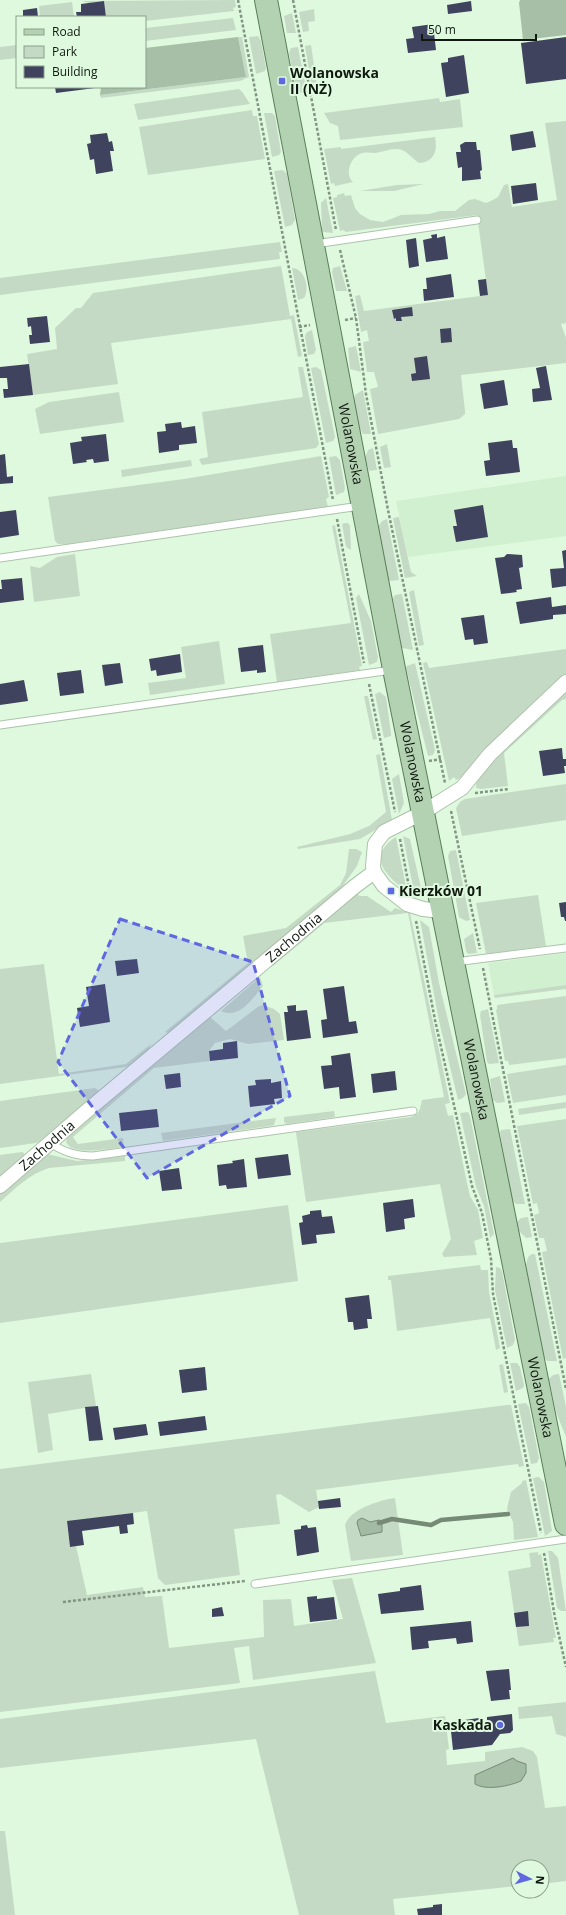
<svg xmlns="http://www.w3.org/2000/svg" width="566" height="1915" font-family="'Open Sans',sans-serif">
  <rect width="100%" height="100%" fill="#dff9de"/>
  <g fill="#d1f0cf">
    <polygon points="566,476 566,536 408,557 396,501"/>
    <polygon points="566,953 566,985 494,995 488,963"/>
  </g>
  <g fill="#c5dac4">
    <polygon points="235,0 236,7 233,8 234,11 145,21 145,17 106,17 104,1 89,3 82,1"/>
    <polygon points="72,2 74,17 40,17 39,6"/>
    <polygon points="314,9 315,21 308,22 309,31 303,32 299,12"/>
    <polygon points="292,13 296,33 287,33 284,16"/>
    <polygon points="233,18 236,30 145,41 145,28"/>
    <polygon points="258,36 261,41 266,68 265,71 256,74 249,37"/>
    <polygon points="238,37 242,37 249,77 240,81 101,98 100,95 246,77"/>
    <polygon points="17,45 17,58 0,60 0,47"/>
    <polygon points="311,45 318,93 313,94 305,46"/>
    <polygon points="298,47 307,93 301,93 296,89 289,53 291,48"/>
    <polygon points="239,89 243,93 250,104 138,120 134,104"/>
    <polygon points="439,98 440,102 460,99 463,127 340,140 338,126 330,123 324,113"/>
    <polygon points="252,110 253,116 257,116 265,159 148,175 139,127"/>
    <polygon points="264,113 272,113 275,116 281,152 279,155 272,157"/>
    <polygon points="566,121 566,323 561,324 566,338 566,363 461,375 465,411 465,414 459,419 378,434 370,389 378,387 374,372 367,372 363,342 369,341 367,330 361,332 355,296 360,295 364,311 488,295 477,215 346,232 343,230 340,231 333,198 337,197 337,195 344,193 345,196 351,195 355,208 360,214 370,220 383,222 401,215 429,214 440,211 455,211 469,200 475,199 486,203 491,201 498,197 504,185 508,184 512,207 557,200 545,123"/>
    <path d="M435,137C438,151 434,162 419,163C413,159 409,153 402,150C393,147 384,152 375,153C371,153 366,152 363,153C351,155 344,174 353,182L335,186L334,183L331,184L324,149L341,147V149Z"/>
    <polygon points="283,170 287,174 295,220 292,225 285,227 274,171"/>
    <polygon points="424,184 394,191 360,191 397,185"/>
    <polygon points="326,198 333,233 323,232 322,229 321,203"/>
    <polygon points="280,242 282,252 279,252 280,259 0,295 0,278"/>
    <polygon points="281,266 290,316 294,315 302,356 298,357 291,319 111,343 118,384 33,395 27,354 57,349 55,328 76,308 81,308 93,293"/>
    <polygon points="340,266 347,291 336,291 332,272 333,268"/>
    <path d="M292,268C305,268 310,289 304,298L298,300Z"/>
    <polygon points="312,330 316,350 314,354 308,355 305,336 307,332"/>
    <polygon points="356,346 361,372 350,369 348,348"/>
    <polygon points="298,367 303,367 319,444 316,448 202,465 199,459 208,457 202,412 303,397"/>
    <polygon points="316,367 321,370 335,437 333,441 326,443 311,368"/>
    <polygon points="363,390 371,434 363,434 360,428 354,399 355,395"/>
    <polygon points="119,392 124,422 40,434 35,409 49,402"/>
    <polygon points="387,444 391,467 384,468 380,447"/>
    <polygon points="373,448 377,470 369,471 365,458 368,450"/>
    <polygon points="321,456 329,497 326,499 328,507 67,544 58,544 55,541 48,497 184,479"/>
    <polygon points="336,456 340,460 345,488 344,492 336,495 329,457"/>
    <polygon points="191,460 192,466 122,477 121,470"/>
    <polygon points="399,517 411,572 417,576 405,578 393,518"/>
    <polygon points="387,519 399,580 390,581 387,578 378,527 382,521"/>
    <polygon points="345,523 348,523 350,526 351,550 346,547 342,524"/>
    <polygon points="335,525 362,666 359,667 360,670 277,682 270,634 351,623 332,526"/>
    <polygon points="75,554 80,596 34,602 30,566 40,568 57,557"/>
    <polygon points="414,590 424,645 419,646 409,592"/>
    <polygon points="359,594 371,621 378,657 377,662 369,665 356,598"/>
    <polygon points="401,594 402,594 413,650 402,648 393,598 395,595"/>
    <polygon points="219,641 225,684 150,695 148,683 186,678 181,647"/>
    <polygon points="566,649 566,675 497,737 464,776 456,780 454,777 449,781 423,663 427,662 429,668"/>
    <polygon points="415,663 435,750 433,755 428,756 406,668 407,666"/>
    <polygon points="566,690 566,699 562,700 504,753 508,786 481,789 476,788 476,784 489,763"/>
    <polygon points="380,692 386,697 391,733 391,736 384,738 375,694"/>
    <polygon points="364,696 368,696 377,739 373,740"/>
    <polygon points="380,754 392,820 360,839 298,849 297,847 350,834 369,826 386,812 376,755"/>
    <polygon points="399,774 404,803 399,814 392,779"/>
    <polygon points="566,784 566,820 462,836 456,808 460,802 465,799"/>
    <polygon points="403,836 410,839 423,897 415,897"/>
    <path d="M396,837L407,892C387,876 365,857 396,837Z"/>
    <polygon points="349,849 356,849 362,852 357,866 339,891 169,1033 165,1032 248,963 243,936 286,928 340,885 346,873"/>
    <polygon points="456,850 470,920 466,921 459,917 448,856 450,851"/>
    <path d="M357,892L359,896H367L391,912L395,908L410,913L450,1103L445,1104L448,1116L453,1115L467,1183L470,1196L478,1210L483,1238L474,1241L477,1255L444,1257L442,1254L451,1239L440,1184L306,1202L296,1132L411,1117C420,1114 420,1109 422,1100L444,1097L408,913L324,923L273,966V963Z"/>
    <polygon points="538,895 546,946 486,954 476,903"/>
    <polygon points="420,920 429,927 439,983 466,1094 463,1098 458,1100 439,1021"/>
    <polygon points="473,933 477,953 468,954 466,951 464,939"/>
    <path d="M44,964L59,1074L126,1064L151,1044C149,1053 136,1064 126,1067L0,1084V969Z"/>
    <path d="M260,977L263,986C253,998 239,1020 221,1011Z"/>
    <polygon points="566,985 566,989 495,998 494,995"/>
    <polygon points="566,996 566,1058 509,1065 508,1061 505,1061 496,1010 497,1009 497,1005"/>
    <path d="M263,1005L274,1009L280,1014L284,1040L248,1044L230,1039L215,1043L209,1051L210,1061L154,1068L73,1137L78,1144L123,1138L124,1147C110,1148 73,1157 66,1142L68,1135L209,1016L226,1031L259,1006Z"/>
    <polygon points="488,1009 499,1063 489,1064 487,1062 480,1015 481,1011"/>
    <polygon points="566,1065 566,1095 513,1103 507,1074"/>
    <polygon points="500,1076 505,1102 497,1103 493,1100 490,1079"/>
    <polygon points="95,1088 98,1090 97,1094 45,1139 36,1143 0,1148 0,1101"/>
    <polygon points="566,1102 566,1108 519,1115 518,1109"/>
    <polygon points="334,1111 335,1117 287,1124 284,1122 284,1117"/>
    <polygon points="468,1112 470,1116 494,1234 490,1238 484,1206 476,1187 460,1113"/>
    <polygon points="276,1118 274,1125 270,1126 163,1141 161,1133"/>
    <polygon points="566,1119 566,1358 563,1359 542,1252 547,1251 544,1238 539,1238 534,1215 539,1213 537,1203 533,1204 517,1126"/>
    <polygon points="510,1129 525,1204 516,1204 512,1200 500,1133 501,1130"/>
    <polygon points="22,1152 24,1153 25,1156 0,1178 0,1155"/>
    <path d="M47,1154L77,1161L125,1156V1161L49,1168C29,1174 15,1189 0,1202V1193Z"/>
    <polygon points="288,1205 298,1281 0,1323 0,1243"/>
    <polygon points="528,1217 532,1237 526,1238 519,1231 517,1222 521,1218"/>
    <polygon points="532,1254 535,1254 557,1361 547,1361 543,1356 526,1265 528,1257"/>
    <polygon points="480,1265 481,1270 488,1270 489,1292 500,1348 496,1350 490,1318 397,1331 391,1280 388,1280 388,1276"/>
    <polygon points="496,1267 500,1268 502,1271 515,1340 513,1345 507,1348 495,1290"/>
    <polygon points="510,1363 517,1363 520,1367 524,1385 523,1388 516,1391"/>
    <polygon points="503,1364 508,1392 504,1393 499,1365"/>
    <polygon points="91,1374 96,1406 48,1414 53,1450 38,1453 28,1382"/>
    <polygon points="559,1374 566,1407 566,1437 556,1412 549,1379 553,1375"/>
    <polygon points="526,1403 529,1407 539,1458 537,1463 531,1464 518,1404"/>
    <polygon points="507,1405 511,1405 524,1466 519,1467 518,1464 316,1490 319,1507 309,1512 280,1494 276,1495 280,1524 234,1529 240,1575 165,1585 158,1578 147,1511 67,1522 70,1547 76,1546 87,1595 143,1587 145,1597 162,1596 169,1648 264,1637 263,1600 291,1599 294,1626 343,1619 332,1580 352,1578 376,1663 253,1680 249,1646 234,1648 240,1683 0,1712 0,1469"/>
    <polygon points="539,1477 544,1482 552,1531 545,1536 533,1478"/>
    <polygon points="526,1480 538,1537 514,1540 513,1522 507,1509 508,1504 511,1492 522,1483 522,1481"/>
    <path d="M395,1498L403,1555L351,1561L345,1525C350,1509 380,1500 395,1498Z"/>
    <polygon points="548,1551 552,1551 558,1558 566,1611 561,1611 557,1608"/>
    <polygon points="538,1552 538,1555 541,1554 556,1638 553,1638 554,1642 519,1646 508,1571 531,1567 529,1553"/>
    <polygon points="375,1671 386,1723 445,1716 449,1749 446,1750 447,1765 485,1761 485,1752 522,1747 533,1751 537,1757 545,1808 566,1806 566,1881 542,1884 542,1867 518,1867 518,1886 393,1899 395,1915 299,1915 256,1739 0,1768 0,1719"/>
    <polygon points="566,1702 566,1737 556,1734 552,1716 519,1719 518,1707"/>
    <polygon points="0,1831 5,1831 15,1915 0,1915"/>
  </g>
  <g fill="#a7bfa6">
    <polygon points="520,0 566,0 566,35 523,40 519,3"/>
    <polygon points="238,37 246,77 100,95 101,87 145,87 145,48"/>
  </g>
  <g fill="#a3bba2" stroke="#778a76">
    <polygon points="362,1518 370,1522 379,1520 382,1522 382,1532 361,1536 357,1523 358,1520"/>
    <path d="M513,1758L517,1761L526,1764V1773L521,1781C509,1786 487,1791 475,1784V1775Z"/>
  </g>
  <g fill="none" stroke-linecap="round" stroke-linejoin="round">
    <polyline stroke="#778a76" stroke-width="4.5" points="379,1523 392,1519 431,1525 441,1520 508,1514"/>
  </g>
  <g fill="#3f435d">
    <polygon points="104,1 106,17 77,17 76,12 81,12 81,4"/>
    <polygon points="471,1 472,11 448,14 447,5"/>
    <polygon points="37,8 38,17 23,17 23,10"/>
    <polygon points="433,24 436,50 408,53 406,39 414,38 412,27"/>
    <polygon points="566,37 566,79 526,84 521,43"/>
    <polygon points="464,55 469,93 446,97 441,63 448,62 448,58"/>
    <polygon points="55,87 95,87 95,88 56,93"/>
    <polygon points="533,131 536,147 512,151 510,135"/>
    <polygon points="107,133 109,142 112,141 114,151 110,151 113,171 96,174 94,159 90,160 87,144 91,143 90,135"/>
    <polygon points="465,142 476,142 477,150 480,150 482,170 480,171 481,179 462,181 462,167 458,168 456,152 461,152 460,145"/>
    <polygon points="536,183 538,200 513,204 511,186"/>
    <polygon points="437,234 437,238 445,236 448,259 426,262 423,240 432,238 431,235"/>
    <polygon points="416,238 419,266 409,268 406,240"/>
    <polygon points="451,274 454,297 424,301 423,289 427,289 426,278"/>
    <polygon points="486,279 488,295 480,296 478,280"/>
    <polygon points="412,307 413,316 401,317 402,321 396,321 396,318 394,319 392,310"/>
    <polygon points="47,316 50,342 30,344 29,335 32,335 31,326 28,327 27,318"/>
    <polygon points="451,328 452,342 441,343 440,329"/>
    <polygon points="427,356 430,379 412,381 411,374 416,373 414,358"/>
    <polygon points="29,364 33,395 4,398 3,389 8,389 7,378 0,378 0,367"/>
    <polygon points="546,366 552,400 533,402 532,389 540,388 536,368"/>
    <polygon points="504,380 508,405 484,409 480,384"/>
    <polygon points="181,422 182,428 195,426 197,443 179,445 179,450 159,453 157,432 166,431 165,424"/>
    <polygon points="106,434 109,461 94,463 93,459 86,460 87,462 73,464 70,443 82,441 81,437"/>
    <polygon points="512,440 513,448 517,448 520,472 486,476 484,461 490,460 488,443"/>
    <polygon points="5,454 7,477 13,476 13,483 0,484 0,455"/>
    <polygon points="483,505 488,537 456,542 453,526 457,526 454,510"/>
    <polygon points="16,510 19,535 0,538 0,512"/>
    <polygon points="566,550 566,586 552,588 550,569 564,568 562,551"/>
    <polygon points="507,554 522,555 523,567 519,568 522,589 516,590 517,592 501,594 495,558 504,557"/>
    <polygon points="22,578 24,600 0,603 0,589 2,589 1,580"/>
    <polygon points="551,597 552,607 566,605 566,614 553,615 553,619 520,624 516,602"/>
    <polygon points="484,615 488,643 474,645 473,639 465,640 461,618"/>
    <polygon points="263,645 266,672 257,673 257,670 241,672 238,648"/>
    <polygon points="180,654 182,672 157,676 156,670 151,671 149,659"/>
    <polygon points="120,663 123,683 105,686 102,665"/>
    <polygon points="81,670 84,693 60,696 57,673"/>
    <polygon points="24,680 28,701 0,705 0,684"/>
    <polygon points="562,748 563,759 566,759 566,766 564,766 565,773 543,776 539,751"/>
    <polygon points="566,902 566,921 565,921 564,917 561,917 559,903"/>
    <polygon points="137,959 139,973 117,976 115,961"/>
    <polygon points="105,984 110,1022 80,1027 77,1008 89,1006 86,987"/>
    <polygon points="344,986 349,1022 356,1021 358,1033 323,1038 321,1020 327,1019 323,989"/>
    <polygon points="296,1005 296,1011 307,1010 311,1038 287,1041 284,1012 288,1012 287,1006"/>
    <polygon points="237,1041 238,1058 210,1061 209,1051 223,1049 223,1043"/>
    <polygon points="350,1053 356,1097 340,1099 339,1087 324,1089 321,1066 332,1065 331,1056"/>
    <polygon points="395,1071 397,1090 373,1093 371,1074"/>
    <polygon points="180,1073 181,1087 166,1089 164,1075"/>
    <polygon points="271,1079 271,1083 281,1081 282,1098 274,1099 275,1104 250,1107 248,1086 256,1085 255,1080"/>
    <polygon points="157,1109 159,1127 121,1131 119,1113"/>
    <polygon points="288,1154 291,1175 258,1179 255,1158"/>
    <polygon points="244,1159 247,1187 227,1189 226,1185 219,1186 217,1165 233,1163 232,1161"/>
    <polygon points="179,1168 182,1189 162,1191 159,1171"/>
    <polygon points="413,1199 415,1217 404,1219 405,1229 386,1232 383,1203"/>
    <polygon points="321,1210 322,1217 332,1216 335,1233 316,1235 317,1243 302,1245 299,1223 303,1222 302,1216 310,1214 310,1211"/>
    <polygon points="369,1295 372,1319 367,1319 368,1328 354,1330 353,1322 348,1322 345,1298"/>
    <polygon points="205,1367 207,1390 182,1393 179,1370"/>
    <polygon points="98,1406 103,1440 89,1441 85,1407"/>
    <polygon points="205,1416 207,1430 160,1436 158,1422"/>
    <polygon points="146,1424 148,1435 115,1440 113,1428"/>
    <polygon points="340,1498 341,1507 319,1509 318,1501"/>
    <polygon points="133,1513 134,1524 127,1525 128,1533 120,1534 119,1526 82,1531 84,1545 70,1547 67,1521"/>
    <polygon points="307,1525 308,1528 316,1527 319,1552 297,1556 294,1530 301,1529 301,1526"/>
    <polygon points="421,1585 424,1610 381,1614 378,1594 400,1591 400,1588"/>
    <polygon points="317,1596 317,1599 334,1597 337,1619 310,1622 307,1597"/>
    <polygon points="222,1607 224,1616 212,1617 212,1609"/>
    <polygon points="528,1611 529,1626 516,1627 514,1613"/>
    <polygon points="471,1621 473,1642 457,1644 456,1638 428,1641 429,1648 412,1650 410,1627"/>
    <polygon points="509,1669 511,1690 509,1690 510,1699 491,1701 486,1671"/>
    <polygon points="512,1714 513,1730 510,1733 500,1734 492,1745 453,1750 450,1722 479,1718 479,1721 487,1721 487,1717"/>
    <polygon points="442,1904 442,1915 418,1915 417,1909 433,1907 433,1905"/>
  </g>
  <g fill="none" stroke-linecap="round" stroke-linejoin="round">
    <defs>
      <g id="service">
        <polyline points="315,244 477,220"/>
        <polyline points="0,558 360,506"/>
        <polyline points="0,725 392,670"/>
        <polyline points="455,962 566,948"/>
        <path d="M50,1143C64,1152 76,1156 93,1156L413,1111"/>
        <polyline points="255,1584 566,1539"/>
      </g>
      <g id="minor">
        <polyline points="442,911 423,909 407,904 384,886 374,872 373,866 375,844 384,832 422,813 462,788 490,754 566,682"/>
        <path id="s1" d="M0,1186L89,1109L354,887L374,872"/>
      </g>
      <g id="primary">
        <path id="s2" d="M266,0L394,669L566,1524"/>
      </g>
    </defs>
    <use href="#service" stroke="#abc4aa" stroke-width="9"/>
    <use href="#minor" stroke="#abc4aa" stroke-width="16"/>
    <use href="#primary" stroke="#597e58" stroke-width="24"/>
    <g stroke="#829582" stroke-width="2.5" stroke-dasharray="3 2" stroke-linecap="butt">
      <polyline points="238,0 333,500"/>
      <polyline points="293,0 336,230"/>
      <polyline points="340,250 356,318 366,394 388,510 445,783"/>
      <polyline points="345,320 356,318"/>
      <polyline points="299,327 310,325"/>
      <polyline points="337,519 364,663"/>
      <polyline points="369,684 395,812"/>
      <polyline points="429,761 441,759"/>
      <polyline points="475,793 509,789"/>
      <polyline points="451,811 480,949"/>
      <polyline points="400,839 409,887"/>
      <polyline points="416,921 435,1020 472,1186 482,1213 491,1259 493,1294 541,1533"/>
      <polyline points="483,968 566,1389"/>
      <polyline points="544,1553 555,1618 566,1667"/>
      <polyline points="63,1602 245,1581"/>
    </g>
    <use href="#service" stroke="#fff" stroke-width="7"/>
    <use href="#minor" stroke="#fff" stroke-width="14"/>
    <use href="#primary" stroke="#b3d2b2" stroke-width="22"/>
  </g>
  <path fill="#5f68e0" fill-opacity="0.2" stroke="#5f68e0" stroke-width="3" stroke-dasharray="8 5" stroke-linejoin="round" d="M120,919L253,962L290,1096L147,1178L58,1062Z"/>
  <g fill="#5f68e0" stroke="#dff9de" stroke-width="1.5">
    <rect x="278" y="77" width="8" height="8" rx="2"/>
    <rect x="387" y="887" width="8" height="8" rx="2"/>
    <circle cx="500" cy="1725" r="4"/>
  </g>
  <g text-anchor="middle" stroke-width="4" stroke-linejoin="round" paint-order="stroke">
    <g font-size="14" font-weight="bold" fill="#101910" stroke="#dff9de" text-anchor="start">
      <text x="290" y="78">Wolanowska<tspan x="290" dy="16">II (NŻ)</tspan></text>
      <text x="399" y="896">Kierzków 01</text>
      <text x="492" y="1730" text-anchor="end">Kaskada</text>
    </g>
    <g font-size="14" fill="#101910" stroke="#dff9de">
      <text dy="5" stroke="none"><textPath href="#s2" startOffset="452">Wolanowska</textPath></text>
      <text dy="5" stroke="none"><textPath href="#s2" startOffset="776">Wolanowska</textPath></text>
      <text dy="5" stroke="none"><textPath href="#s1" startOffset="385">Zachodnia</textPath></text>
      <text dy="5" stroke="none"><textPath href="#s2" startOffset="1100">Wolanowska</textPath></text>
      <text dy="5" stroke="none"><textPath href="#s1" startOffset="62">Zachodnia</textPath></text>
      <text dy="5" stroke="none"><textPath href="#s2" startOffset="1424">Wolanowska</textPath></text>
    </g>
  </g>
  <rect x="16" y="16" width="130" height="72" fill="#dff9de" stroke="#8c9f8c"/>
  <rect x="24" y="29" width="20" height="6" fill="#b3d2b2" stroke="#8c9f8c"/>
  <text x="52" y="36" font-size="12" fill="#101910">Road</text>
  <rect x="24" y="46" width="20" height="12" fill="#c5dac4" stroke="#8c9f8c"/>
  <text x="52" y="56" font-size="12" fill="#101910">Park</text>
  <rect x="24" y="66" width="20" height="12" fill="#3f435d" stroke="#8c9f8c"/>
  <text x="52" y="76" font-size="12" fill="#101910">Building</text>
  <g transform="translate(530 1879) rotate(96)"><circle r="19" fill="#dff9de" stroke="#8c9f8c"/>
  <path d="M0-3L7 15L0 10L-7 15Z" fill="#5f68e0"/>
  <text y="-6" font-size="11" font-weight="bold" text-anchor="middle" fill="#101910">N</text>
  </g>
  <path d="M422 34v6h114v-6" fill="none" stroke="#101910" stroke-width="2"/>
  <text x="428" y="34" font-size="12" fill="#101910" stroke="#dff9de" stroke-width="3" paint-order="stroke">50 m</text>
</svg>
